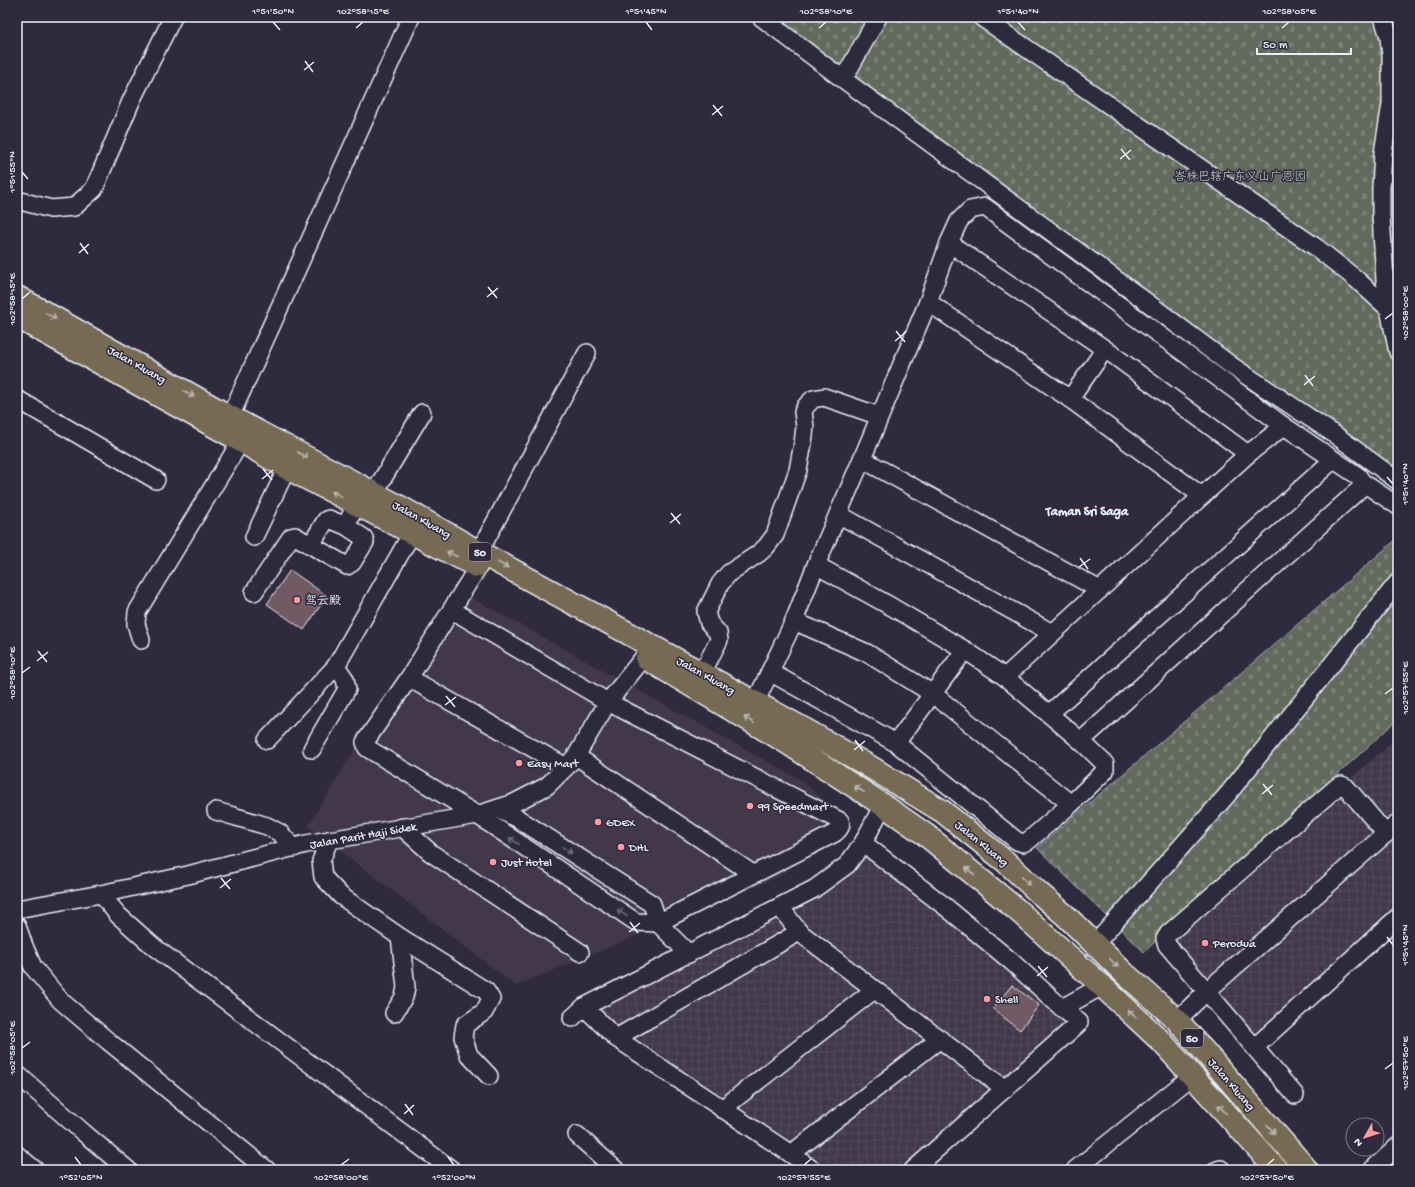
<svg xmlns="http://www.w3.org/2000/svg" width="1415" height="1187" font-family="'Gochi Hand','LXGW WenKai TC',sans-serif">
  <defs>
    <pattern id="industrial-grid" width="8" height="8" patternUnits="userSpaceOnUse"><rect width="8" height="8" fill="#433849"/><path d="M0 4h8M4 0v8" fill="none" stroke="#554c5b"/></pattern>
    <pattern id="cemetery-stones" width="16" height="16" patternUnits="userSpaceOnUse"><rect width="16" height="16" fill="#646a5d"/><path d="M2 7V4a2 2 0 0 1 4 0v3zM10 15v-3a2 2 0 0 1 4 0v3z" fill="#7a8075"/></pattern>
  </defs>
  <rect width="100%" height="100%" fill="#2f2a3d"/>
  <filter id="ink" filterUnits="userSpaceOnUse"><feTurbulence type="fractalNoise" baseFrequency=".025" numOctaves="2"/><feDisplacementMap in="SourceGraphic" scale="8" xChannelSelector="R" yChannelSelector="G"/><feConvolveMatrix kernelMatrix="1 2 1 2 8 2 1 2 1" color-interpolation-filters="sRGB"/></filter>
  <g filter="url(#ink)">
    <polygon fill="#433849" points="454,588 799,779 851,823 778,877 516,986 308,826"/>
    <g fill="url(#industrial-grid)">
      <polygon points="1398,737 1398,920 1254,1053 1170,936"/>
      <polygon points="863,836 1082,1018 917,1170 806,1170 583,1003 696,945 843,863"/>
    </g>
    <g fill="url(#cemetery-stones)" stroke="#a6aeaa">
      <polygon points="754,17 1398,17 1398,484"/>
      <polygon points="1398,538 1398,719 1144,952 1037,848"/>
    </g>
    <g fill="#725a65" stroke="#e8f1f8">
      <polygon points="290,570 327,596 304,630 267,604"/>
      <polygon points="1012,985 1039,1005 1020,1030 993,1009"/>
    </g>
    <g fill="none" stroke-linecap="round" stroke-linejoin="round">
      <defs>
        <g id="minor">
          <polyline points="761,17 836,74 842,75 848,71 878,17"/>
          <polyline points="981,17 1317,248 1356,279 1389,309"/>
          <polyline points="1383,17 1389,37 1391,56 1391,104 1383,153 1381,188 1381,216 1385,280 1389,309 1398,352"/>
          <polyline points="836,74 1140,297 1232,366 1334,434 1398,481"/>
          <polyline points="17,200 51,209 74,207 94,189 132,99 173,17"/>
          <polyline points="949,243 1105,349 1248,454"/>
          <polyline points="928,302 1070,399 1202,496"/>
          <polyline points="17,399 156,480"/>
          <polyline points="1070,399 1105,349"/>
          <polyline points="230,417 411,17"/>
          <polyline points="862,459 1100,590"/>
          <polyline points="1362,482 1398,506"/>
          <polyline points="374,493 422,413"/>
          <polyline points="838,514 1052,633"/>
          <polyline points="254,537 287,468"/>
          <polyline points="311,545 326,520 329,519 346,526"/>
          <polyline points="479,552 587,353"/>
          <polyline points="254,592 291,537 295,536 347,566 352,563 365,542 364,538 346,526 356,504"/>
          <path d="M452,610L608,702L840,821C842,827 839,829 835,833L658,923L636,922L477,815L367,748L365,742L409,678L478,567"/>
          <polyline points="794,621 867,653 933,694 1071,804"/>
          <polyline points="141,640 136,624 137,612 241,441"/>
          <polyline points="770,672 896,743 1017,841 1023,843 1028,841 1071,804 1105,771 1105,764 1081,741 1005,677 965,650 892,607 816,565"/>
          <polyline points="702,673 719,640 718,633 709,623 706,612 720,584 729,573 758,554 766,547 775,535 798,470 803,443 805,427 803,412 806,406 813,399 824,397 879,416"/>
          <polyline points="1005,677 1202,496 1248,454 1284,426"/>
          <polyline points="409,678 566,767"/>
          <polyline points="755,703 794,621 816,565 862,459 928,302 949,243 959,221 970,210 985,207 1284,426 1358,476 1362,482 1362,487 1081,741"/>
          <polyline points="1050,713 1333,460"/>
          <polyline points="267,740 336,666 412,533"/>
          <polyline points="896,743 965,650"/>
          <polyline points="312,749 347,689 345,679 336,666"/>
          <polyline points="576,756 753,874"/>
          <polyline points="497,809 517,818 652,904 658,923 689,954"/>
          <polyline points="216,811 267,826 280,833 294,848"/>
          <polyline points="402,827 431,853 580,952"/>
          <polyline points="329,840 321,861 323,877 341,896 400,937 486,991 491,999 484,1012 465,1025 463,1037 469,1055 489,1076"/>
          <polyline points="863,843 947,908 1012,962 1062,1008 1079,1022 1078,1024 913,1170"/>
          <polyline points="101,894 118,915 154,947 452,1170"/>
          <polyline points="780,907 799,932 1005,1089"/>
          <polyline points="17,909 101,894 188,875 306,844 477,815 514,803 547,786 566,767 576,756 608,702 644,657"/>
          <polyline points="17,926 24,946 33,967 61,1001 108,1041 267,1170"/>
          <polyline points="1095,944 1227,795 1398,582"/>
          <polyline points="584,1007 616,1038 791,1154 813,1170"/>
          <polyline points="1062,1008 1102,986"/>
          <polyline points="394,1013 404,997 406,987 400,937"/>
          <polyline points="572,1018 584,1007 814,889 847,865 863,843 883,805"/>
          <polyline points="1177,1020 1207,991 1398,823"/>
          <polyline points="616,1038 799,932"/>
          <polyline points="1255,1047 1398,917"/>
          <polyline points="17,1074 84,1133 128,1170"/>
          <polyline points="1295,1095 1167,945 1165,939 1168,934 1338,786 1341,785 1346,787 1386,834"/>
          <polyline points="722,1109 874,990"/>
          <polyline points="577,1135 616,1170"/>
          <polyline points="791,1154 940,1039"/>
          <polyline points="17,1155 35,1170"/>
          <polyline points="1075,1170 1192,1076"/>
          <polyline points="1217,1170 1221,1169 1222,1170"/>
          <polyline points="1372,1170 1398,1146"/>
        </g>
        <g id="highway">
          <polyline points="17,297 230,417 402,508 479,552 802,728 867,765 942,811 1006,862 1039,893 1066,916 1124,973 1177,1020 1307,1170"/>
          <polyline points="17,317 241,441 287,468 476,566"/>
          <polyline points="647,659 786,742 883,805 926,835 1016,909 1102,986 1161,1041 1277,1170"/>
        </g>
      </defs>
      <use href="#minor" stroke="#e8f1f8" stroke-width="20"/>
      <use href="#highway" stroke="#e8f1f8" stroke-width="25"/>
      <use href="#minor" stroke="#2f2a3d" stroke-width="17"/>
      <use href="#highway" stroke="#776a54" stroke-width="22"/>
    </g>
    <defs><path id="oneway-shaft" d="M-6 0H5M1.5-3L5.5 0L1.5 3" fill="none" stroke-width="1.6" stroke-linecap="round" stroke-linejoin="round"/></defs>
    <g stroke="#bbbbb6">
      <use href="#oneway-shaft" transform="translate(51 316) rotate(29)"/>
      <use href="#oneway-shaft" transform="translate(189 394) rotate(29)"/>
      <use href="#oneway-shaft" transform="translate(303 455) rotate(28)"/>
      <use href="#oneway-shaft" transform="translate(337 494) rotate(-152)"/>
      <use href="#oneway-shaft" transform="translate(452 554) rotate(-153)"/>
      <use href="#oneway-shaft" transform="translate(503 565) rotate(28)"/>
      <use href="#oneway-shaft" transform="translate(749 720) rotate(-149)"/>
      <use href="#oneway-shaft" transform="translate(859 789) rotate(-147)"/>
      <use href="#oneway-shaft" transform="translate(970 871) rotate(-141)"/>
      <use href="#oneway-shaft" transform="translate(1026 881) rotate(43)"/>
      <use href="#oneway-shaft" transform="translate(1114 963) rotate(46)"/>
      <use href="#oneway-shaft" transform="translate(1132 1014) rotate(-137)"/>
      <use href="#oneway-shaft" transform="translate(1222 1109) rotate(-133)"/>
      <use href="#oneway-shaft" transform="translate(1271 1129) rotate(49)"/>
    </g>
    <g stroke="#70707e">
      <use href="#oneway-shaft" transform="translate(514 841) rotate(-146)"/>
      <use href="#oneway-shaft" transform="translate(567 850) rotate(32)"/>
      <use href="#oneway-shaft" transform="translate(622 913) rotate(-146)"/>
    </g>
  </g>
  <path fill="none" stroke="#e8f1f8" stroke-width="1.5" d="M273,22L280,30M646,22L652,30M1018,22L1025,30M356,28L363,22M819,28L826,22M1282,28L1289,22M305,61L313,72M304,70L314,62M713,105L722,116M712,115L723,106M1121,149L1130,160M1120,159L1131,150M22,172L28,179M80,243L88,254M79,253L89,244M488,287L497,298M487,297L498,288M22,299L30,292M1385,319L1393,313M896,331L905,342M895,341L906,332M1305,375L1313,386M1304,385L1315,376M263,469L272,480M1387,477L1393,484M262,479L273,470M671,513L680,524M670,523L681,514M1080,558L1088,569M1079,567L1090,559M38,651L47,662M37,661L48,652M22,673L30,667M1385,694L1393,688M446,696L455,707M445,705L456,697M855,740L863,751M854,750L865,741M1263,784L1272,795M1262,794L1273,785M221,878L230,889M220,888L231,879M630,922L638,933M629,932L640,923M1387,937L1393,945M1038,966L1047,977M1037,976L1048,967M22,1048L30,1042M1385,1069L1393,1063M405,1104L413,1115M404,1114L414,1105M75,1157L81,1165M448,1157L454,1165M341,1165L349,1159M804,1165L811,1159M1267,1165L1274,1159"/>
  <g fill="#ff9aa2" stroke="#2f2a3d" stroke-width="1.5">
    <circle cx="297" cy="600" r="4"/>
    <circle cx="519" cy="763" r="4"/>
    <circle cx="750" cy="806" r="4"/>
    <circle cx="598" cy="822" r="4"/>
    <circle cx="621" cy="847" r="4"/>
    <circle cx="493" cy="862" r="4"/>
    <circle cx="1205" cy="943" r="4"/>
    <circle cx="987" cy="999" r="4"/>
  </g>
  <g text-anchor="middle" stroke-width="3" stroke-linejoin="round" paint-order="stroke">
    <g fill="#2f2a3d" stroke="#b0b5c0" stroke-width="1">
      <rect x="469" y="543" width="22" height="18" rx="3"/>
      <rect x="1181" y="1029" width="22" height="18" rx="3"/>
    </g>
    <g font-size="11" font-weight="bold" fill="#e8f1f8">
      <text x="480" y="556">50</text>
      <text x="1192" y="1042">50</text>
    </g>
    <g font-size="12" fill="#adb4b2" stroke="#2f2a3d">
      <text x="1240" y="180">峇株巴辖广东义山广恩园</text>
    </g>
    <g font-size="12" fill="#e8f1f8" stroke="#2f2a3d">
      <text transform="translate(137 364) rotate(29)" y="4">Jalan Kluang</text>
      <text transform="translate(422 519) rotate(29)" y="4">Jalan Kluang</text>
      <text transform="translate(706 675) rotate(29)" y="4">Jalan Kluang</text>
      <text transform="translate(363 835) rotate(-10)" y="4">Jalan Parit Haji Sidek</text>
      <text transform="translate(982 843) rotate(39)" y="4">Jalan Kluang</text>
      <text transform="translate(1232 1084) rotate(49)" y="4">Jalan Kluang</text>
    </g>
    <g font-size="12" fill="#e8f1f8" stroke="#2f2a3d" text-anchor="start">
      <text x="305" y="604">驾云殿</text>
      <text x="527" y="767">Easy Mart</text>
      <text x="758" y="810">99 Speedmart</text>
      <text x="606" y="826">GDEX</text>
      <text x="629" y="851">DHL</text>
      <text x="501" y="866">Just Hotel</text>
      <text x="1213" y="947">Perodua</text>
      <text x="995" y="1003">Shell</text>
    </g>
    <g font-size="13" font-weight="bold" fill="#e8f1f8" stroke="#2f2a3d">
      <text x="1087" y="515">Taman Sri Saga</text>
    </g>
  </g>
  <rect width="1415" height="1187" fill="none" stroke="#2f2a3d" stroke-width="44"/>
  <g transform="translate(1365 1137) rotate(231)"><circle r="19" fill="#2f2a3d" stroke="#797a88"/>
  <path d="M0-3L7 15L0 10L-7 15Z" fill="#ff9aa2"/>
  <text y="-6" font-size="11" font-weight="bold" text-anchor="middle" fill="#e8f1f8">N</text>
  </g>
  <path d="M1257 48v6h94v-6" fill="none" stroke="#e8f1f8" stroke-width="2"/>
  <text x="1263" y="48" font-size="12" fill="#e8f1f8" stroke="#2f2a3d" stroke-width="3" paint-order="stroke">50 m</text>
  <rect x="22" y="22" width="1371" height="1143" fill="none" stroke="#e8f1f8" stroke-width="1.5"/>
  <g font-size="10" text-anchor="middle" fill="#e8f1f8">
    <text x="273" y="14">1°51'50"N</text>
    <text x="363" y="14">102°58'15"E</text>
    <text x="646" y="14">1°51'45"N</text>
    <text x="826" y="14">102°58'10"E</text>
    <text x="1018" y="14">1°51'40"N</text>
    <text x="1289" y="14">102°58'05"E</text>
    <text transform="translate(11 172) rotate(-90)" y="4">1°51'55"N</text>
    <text transform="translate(11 299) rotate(-90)" y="4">102°58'15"E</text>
    <text transform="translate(1404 313) rotate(-90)" y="4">102°58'00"E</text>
    <text transform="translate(1404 484) rotate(-90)" y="4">1°51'40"N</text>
    <text transform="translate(11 673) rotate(-90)" y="4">102°58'10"E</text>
    <text transform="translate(1404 688) rotate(-90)" y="4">102°57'55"E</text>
    <text transform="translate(1404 945) rotate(-90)" y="4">1°51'45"N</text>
    <text transform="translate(11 1048) rotate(-90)" y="4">102°58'05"E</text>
    <text transform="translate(1404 1063) rotate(-90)" y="4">102°57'50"E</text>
    <text x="81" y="1180">1°52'05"N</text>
    <text x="341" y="1180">102°58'00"E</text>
    <text x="454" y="1180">1°52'00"N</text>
    <text x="804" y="1180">102°57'55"E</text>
    <text x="1267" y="1180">102°57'50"E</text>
  </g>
</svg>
